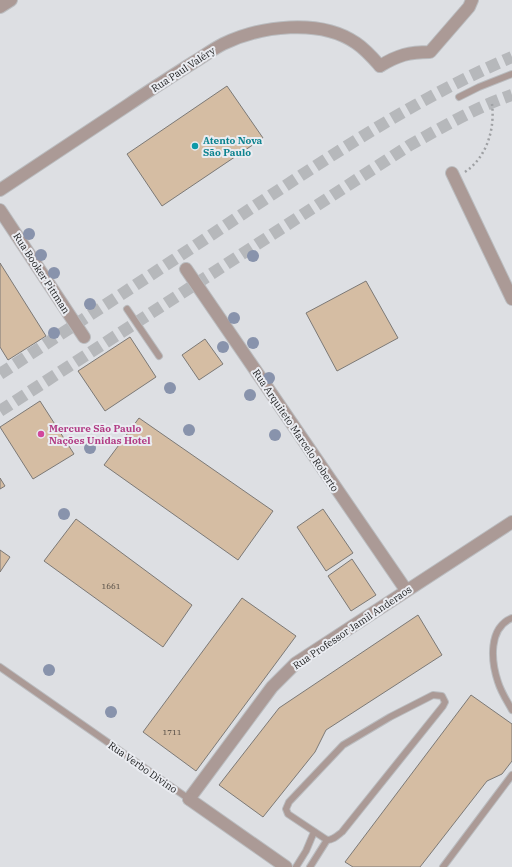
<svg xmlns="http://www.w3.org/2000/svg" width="512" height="867" font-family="'IBM Plex Serif',serif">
  <rect width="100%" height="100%" fill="#dddfe3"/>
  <g fill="#d5bda3" stroke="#7c7976">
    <polygon points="227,86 263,138 162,206 127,154"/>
    <polygon points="0,263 46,336 8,360 0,347"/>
    <polygon points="366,281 398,338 337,371 306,313"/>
    <polygon points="130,337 156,377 105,411 78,371"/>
    <polygon points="205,339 223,364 199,380 182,355"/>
    <polygon points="40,401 74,454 33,479 0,427"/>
    <polygon points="139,418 273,511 238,560 104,465"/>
    <polygon points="0,478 5,486 0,489"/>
    <polygon points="323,509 353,553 326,571 297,527"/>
    <polygon points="76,519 192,605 163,647 44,561"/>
    <polygon points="0,550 10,557 0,572"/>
    <polygon points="352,559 376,595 351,611 328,576"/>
    <polygon points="242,598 296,636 196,771 143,732"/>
    <polygon points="418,615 442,655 326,730 315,752 263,817 219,785 279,708"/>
    <polygon points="471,695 512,724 512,761 502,774 487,781 420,867 353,867 345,862"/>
  </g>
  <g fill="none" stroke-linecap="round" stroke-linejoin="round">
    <g stroke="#b6b8bb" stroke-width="12" stroke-dasharray="12 6" stroke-linecap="butt">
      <path d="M0,374C79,322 159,270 238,217C326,159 414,99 512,57"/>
      <path d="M0,411L410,145C443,127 476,107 512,95"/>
    </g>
    <defs>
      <g id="service">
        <polyline points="459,97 479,87 512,74"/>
        <polyline points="127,309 159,356"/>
        <path d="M512,618C488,628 491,661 498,682C501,692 507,701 512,710"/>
        <polyline points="0,667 189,799"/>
        <path d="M433,695L442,696L445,702L443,706L342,832C337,836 333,840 327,840L288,814L286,809L289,802L343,745L390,717Z"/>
        <polyline points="296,867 306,851 314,832"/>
        <polyline points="310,867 327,840"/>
        <polyline points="443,867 512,775"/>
      </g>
      <g id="minor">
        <polyline points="0,7 11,0"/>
        <path d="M0,190C43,161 86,133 128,105C150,90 172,76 194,62C204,56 213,49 223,44C260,26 320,18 356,43C365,49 373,58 380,66"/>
        <polyline points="0,210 84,337"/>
        <polyline points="186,269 406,590"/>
        <polyline points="189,799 272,687 296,663 512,522"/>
      </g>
      <g id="tertiary">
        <path d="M380,66C398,55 409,52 430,52L469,7L472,0"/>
        <polyline points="452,173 512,299"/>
        <polyline points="189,799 286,867"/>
      </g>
    </defs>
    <use href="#service" stroke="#babcbf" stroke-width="8"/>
    <use href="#minor" stroke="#babcbf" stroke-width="14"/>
    <use href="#tertiary" stroke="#babcbf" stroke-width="14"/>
    <path stroke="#9fa1a4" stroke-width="2.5" stroke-dasharray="2 3" stroke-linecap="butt" d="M465,172C487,157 495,129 492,104"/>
    <use href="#service" stroke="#ab9a96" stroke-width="6"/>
    <use href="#minor" stroke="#ab9a96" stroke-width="12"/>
    <use href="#tertiary" stroke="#ab9a96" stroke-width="12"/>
  </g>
  <g fill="#8893ac">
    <circle cx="29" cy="234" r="6"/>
    <circle cx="41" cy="255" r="6"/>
    <circle cx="253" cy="256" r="6"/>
    <circle cx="54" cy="273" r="6"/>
    <circle cx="90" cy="304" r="6"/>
    <circle cx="234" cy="318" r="6"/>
    <circle cx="54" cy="333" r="6"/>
    <circle cx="253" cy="343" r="6"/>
    <circle cx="223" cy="347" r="6"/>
    <circle cx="269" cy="378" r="6"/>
    <circle cx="170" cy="388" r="6"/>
    <circle cx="250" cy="395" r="6"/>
    <circle cx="189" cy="430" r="6"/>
    <circle cx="275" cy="435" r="6"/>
    <circle cx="90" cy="448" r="6"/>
    <circle cx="64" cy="514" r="6"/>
    <circle cx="49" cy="670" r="6"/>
    <circle cx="111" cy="712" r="6"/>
  </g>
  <circle fill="#0f9aa8" stroke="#eaecf1" stroke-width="1.5" cx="195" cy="146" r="4"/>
  <circle fill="#d1479c" stroke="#eaecf1" stroke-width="1.5" cx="41" cy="434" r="4"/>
  <g text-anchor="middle" stroke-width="4" stroke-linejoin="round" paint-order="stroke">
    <g font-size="8" fill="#4a443e">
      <text x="111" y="589">1661</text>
      <text x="172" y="735">1711</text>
    </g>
    <g font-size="10" fill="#1b1c1d" stroke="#eaecf1">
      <text transform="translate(183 69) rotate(-33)" y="4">Rua Paul Valéry</text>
      <text transform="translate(42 273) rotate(57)" y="4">Rua Booker Pittman</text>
      <text transform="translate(296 430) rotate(56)" y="4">Rua Arquiteto Marcelo Roberto</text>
      <text transform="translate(352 627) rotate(-34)" y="4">Rua Professor Jamil Anderaos</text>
      <text transform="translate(143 767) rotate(35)" y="4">Rua Verbo Divino</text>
    </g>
    <g font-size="10" font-weight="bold" fill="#0d838f" stroke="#eaecf1" text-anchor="start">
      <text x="203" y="144">Atento Nova<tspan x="203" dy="12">São Paulo</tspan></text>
    </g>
    <g font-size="10" font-weight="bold" fill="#b23c85" stroke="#eaecf1" text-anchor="start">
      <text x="49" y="432">Mercure São Paulo<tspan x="49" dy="12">Nações Unidas Hotel</tspan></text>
    </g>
  </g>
</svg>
